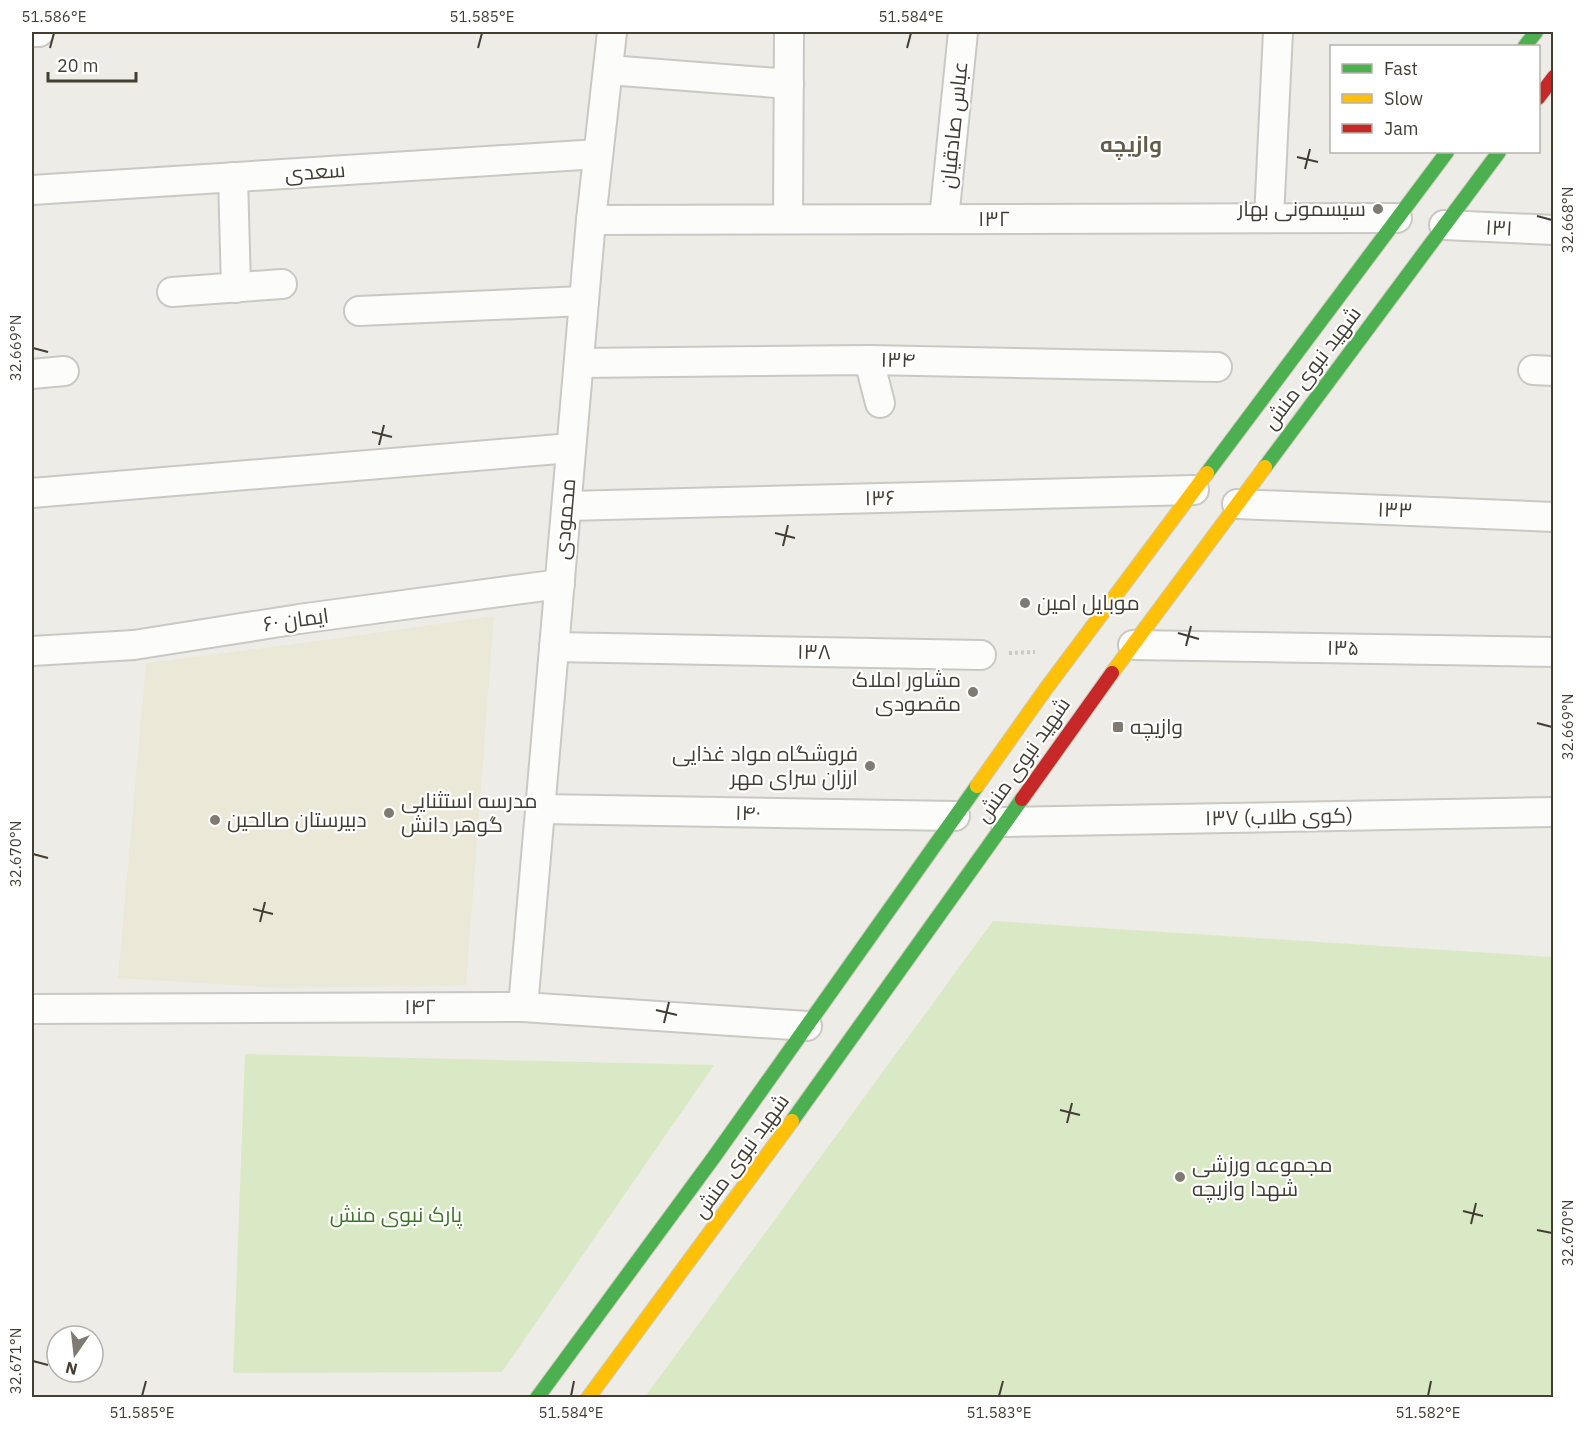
<svg xmlns="http://www.w3.org/2000/svg" width="1585" height="1429" font-family="'IBM Plex Sans',Cairo,sans-serif">
  <rect width="100%" height="100%" fill="#eeece6"/>
  <polygon fill="#ece8d8" points="494,616 466,985 281,988 118,978 146,663 318,641"/>
  <g fill="#d9e9c5">
    <polygon points="993,921 1553,957 1553,1397 645,1397"/>
    <polygon points="245,1054 714,1065 502,1372 233,1373"/>
  </g>
  <g fill="none" stroke-linecap="round" stroke-linejoin="round">
    <defs>
      <g id="street">
        <polyline points="32,32 39,32"/>
        <polyline points="608,70 789,84"/>
        <polyline points="233,177 236,288"/>
        <polyline points="32,190 598,154"/>
        <polyline points="1269,218 1278,32"/>
        <polyline points="788,219 789,32"/>
        <polyline points="944,219 963,32"/>
        <polyline points="591,220 1397,218"/>
        <polyline points="1444,225 1554,230"/>
        <polyline points="172,292 282,284"/>
        <polyline points="359,311 584,301"/>
        <polyline points="869,360 880,403"/>
        <polyline points="579,363 869,360 1217,367"/>
        <polyline points="1533,370 1554,371"/>
        <polyline points="32,374 64,371"/>
        <polyline points="32,493 571,448"/>
        <polyline points="1237,504 1554,517"/>
        <polyline points="567,506 1194,490"/>
        <polyline points="1133,645 1554,652"/>
        <polyline points="554,647 981,655"/>
        <polyline points="32,651 134,645 299,619 560,584"/>
        <polyline points="540,809 955,816"/>
        <polyline points="1005,822 1554,812"/>
        <polyline points="523,1007 591,220 612,32"/>
        <polyline points="32,1009 523,1007 807,1026"/>
      </g>
      <g id="fast">
        <polyline points="1525,46 1536,32"/>
        <polyline points="1265,467 1499,152"/>
        <polyline points="1207,473 1447,152"/>
        <polyline points="792,1121 1022,799"/>
        <polyline points="537,1398 714,1157 977,786"/>
      </g>
      <g id="slow">
        <polyline points="1112,673 1265,467"/>
        <polyline points="977,786 1045,690 1207,473"/>
        <polyline points="588,1398 792,1121"/>
      </g>
      <g id="jam">
        <polyline points="1538,98 1554,77"/>
        <polyline points="1022,799 1112,673"/>
      </g>
    </defs>
    <use href="#street" stroke="#cac8c2" stroke-width="32"/>
    <use href="#fast" stroke="#cdcabd" stroke-width="16"/>
    <use href="#slow" stroke="#cdcabd" stroke-width="16"/>
    <use href="#jam" stroke="#cdcabd" stroke-width="16"/>
    <polyline stroke="#cccac5" stroke-width="4" stroke-dasharray="3 3" stroke-linecap="butt" points="1009,653 1035,652"/>
    <use href="#street" stroke="#fcfcfb" stroke-width="28"/>
    <use href="#fast" stroke="#4caf50" stroke-width="14"/>
    <use href="#slow" stroke="#ffc107" stroke-width="14"/>
    <use href="#jam" stroke="#c62828" stroke-width="14"/>
  </g>
  <path fill="none" stroke="#433e33" stroke-width="2" d="M50,48L54,33M478,48L482,33M907,48L911,33M1297,157L1318,162M1305,169L1310,149M1537,216L1552,220M33,348L48,352M372,432L392,437M379,445L384,425M775,533L795,538M783,546L788,525M1178,633L1199,639M1186,646L1191,626M1537,723L1552,727M33,854L48,858M253,909L273,914M260,922L265,902M656,1010L677,1015M664,1023L669,1002M1060,1110L1080,1115M1067,1123L1072,1103M1463,1211L1483,1216M1471,1224L1476,1203M1537,1230L1552,1233M33,1361L48,1365M142,1396L146,1381M571,1396L574,1381M999,1396L1003,1381M1428,1396L1431,1381"/>
  <g fill="#7f7b72" stroke="#fff" stroke-width="2">
    <circle cx="1378" cy="209" r="6"/>
    <circle cx="1025" cy="603" r="6"/>
    <circle cx="973" cy="692" r="6"/>
    <rect x="1112" y="721" width="12" height="12" rx="3"/>
    <circle cx="870" cy="766" r="6"/>
    <circle cx="389" cy="813" r="6"/>
    <circle cx="215" cy="820" r="6"/>
    <circle cx="1180" cy="1177" r="6"/>
  </g>
  <g text-anchor="middle" stroke-width="4.5" stroke-linejoin="round" paint-order="stroke">
    <g font-size="21" fill="#433e33" stroke="#fff">
      <text transform="translate(954 125) rotate(-84)" y="7">عباس صادقیان</text>
      <text transform="translate(315 172) rotate(-4)" y="7">سعدی</text>
      <text x="994" y="226">۱۳۲</text>
      <text transform="translate(1499 228) rotate(3)" y="7">۱۳۱</text>
      <text transform="translate(898 360) rotate(1)" y="7">۱۳۴</text>
      <text transform="translate(1312 368) rotate(-53)" y="7">شهید نبوی منش</text>
      <text transform="translate(880 498) rotate(-1)" y="7">۱۳۶</text>
      <text transform="translate(1395 510) rotate(2)" y="7">۱۳۳</text>
      <text transform="translate(565 519) rotate(-85)" y="7">محمودی</text>
      <text transform="translate(296 620) rotate(-8)" y="7">ایمان ۶۰</text>
      <text transform="translate(1343 648) rotate(1)" y="7">۱۳۵</text>
      <text transform="translate(814 652) rotate(1)" y="7">۱۳۸</text>
      <text transform="translate(1023 760) rotate(-55)" y="7">شهید نبوی منش</text>
      <text transform="translate(748 813) rotate(1)" y="7">۱۴۰</text>
      <text transform="translate(1279 817) rotate(-1)" y="7">۱۳۷ (کوی طلاب)</text>
      <text x="420" y="1014">۱۴۲</text>
      <text transform="translate(741 1156) rotate(-54)" y="7">شهید نبوی منش</text>
    </g>
    <g font-size="21" fill="#433e33" stroke="#fff" text-anchor="start">
      <text x="1366" y="216" text-anchor="end">سیسمونی بهار</text>
      <text x="1037" y="610">موبایل امین</text>
      <text x="961" y="687" text-anchor="end">مشاور املاک<tspan x="961" dy="24">مقصودی</tspan></text>
      <text x="1130" y="734">وازیچه</text>
      <text x="858" y="761" text-anchor="end">فروشگاه مواد غذایی<tspan x="858" dy="24">ارزان سرای مهر</tspan></text>
      <text x="401" y="808">مدرسه استثنایی<tspan x="401" dy="24">گوهر دانش</tspan></text>
      <text x="227" y="827">دبیرستان صالحین</text>
      <text x="1192" y="1172">مجموعه ورزشی<tspan x="1192" dy="24">شهدا وازیچه</tspan></text>
    </g>
    <g font-size="21" fill="#3f7427" stroke="#fff">
      <text x="396" y="1222">پارک نبوی منش</text>
    </g>
    <g font-size="22" font-weight="bold" fill="#655c4a" stroke="#fff">
      <text x="1131" y="152">وازیچه</text>
    </g>
  </g>
  <rect width="1585" height="1429" fill="none" stroke="#ffffff" stroke-width="66"/>
  <rect x="1330" y="45" width="210" height="108" fill="#ffffff" stroke="#b4b2ad" stroke-width="1.5"/>
  <rect x="1342" y="64" width="30" height="9" fill="#4caf50" stroke="#b4b2ad" stroke-width="1.5"/>
  <text x="1384" y="75" font-size="18" fill="#433e33">Fast</text>
  <rect x="1342" y="94" width="30" height="9" fill="#ffc107" stroke="#b4b2ad" stroke-width="1.5"/>
  <text x="1384" y="105" font-size="18" fill="#433e33">Slow</text>
  <rect x="1342" y="124" width="30" height="9" fill="#c62828" stroke="#b4b2ad" stroke-width="1.5"/>
  <text x="1384" y="135" font-size="18" fill="#433e33">Jam</text>
  <g transform="translate(75 1354) rotate(194)"><circle r="28" fill="#ffffff" stroke="#b4b2ad" stroke-width="1.5"/>
  <path d="M0-4.5L10 22L0 15L-10 22Z" fill="#7f7b72"/>
  <text y="-9" font-size="16" font-weight="bold" text-anchor="middle" fill="#433e33">N</text>
  </g>
  <path d="M48 72v9h88v-9" fill="none" stroke="#433e33" stroke-width="3"/>
  <text x="57" y="72" font-size="18" fill="#433e33" stroke="#ffffff" stroke-width="4.5" paint-order="stroke">20 m</text>
  <rect x="33" y="33" width="1519" height="1363" fill="none" stroke="#433e33" stroke-width="2"/>
  <g font-size="15" text-anchor="middle" fill="#433e33">
    <text x="54" y="22">51.586°E</text>
    <text x="482" y="22">51.585°E</text>
    <text x="911" y="22">51.584°E</text>
    <text transform="translate(1568 220) rotate(-90)" y="5">32.668°N</text>
    <text transform="translate(16 348) rotate(-90)" y="5">32.669°N</text>
    <text transform="translate(1568 727) rotate(-90)" y="5">32.669°N</text>
    <text transform="translate(16 854) rotate(-90)" y="5">32.670°N</text>
    <text transform="translate(1568 1233) rotate(-90)" y="5">32.670°N</text>
    <text transform="translate(16 1361) rotate(-90)" y="5">32.671°N</text>
    <text x="142" y="1418">51.585°E</text>
    <text x="571" y="1418">51.584°E</text>
    <text x="999" y="1418">51.583°E</text>
    <text x="1428" y="1418">51.582°E</text>
  </g>
</svg>
